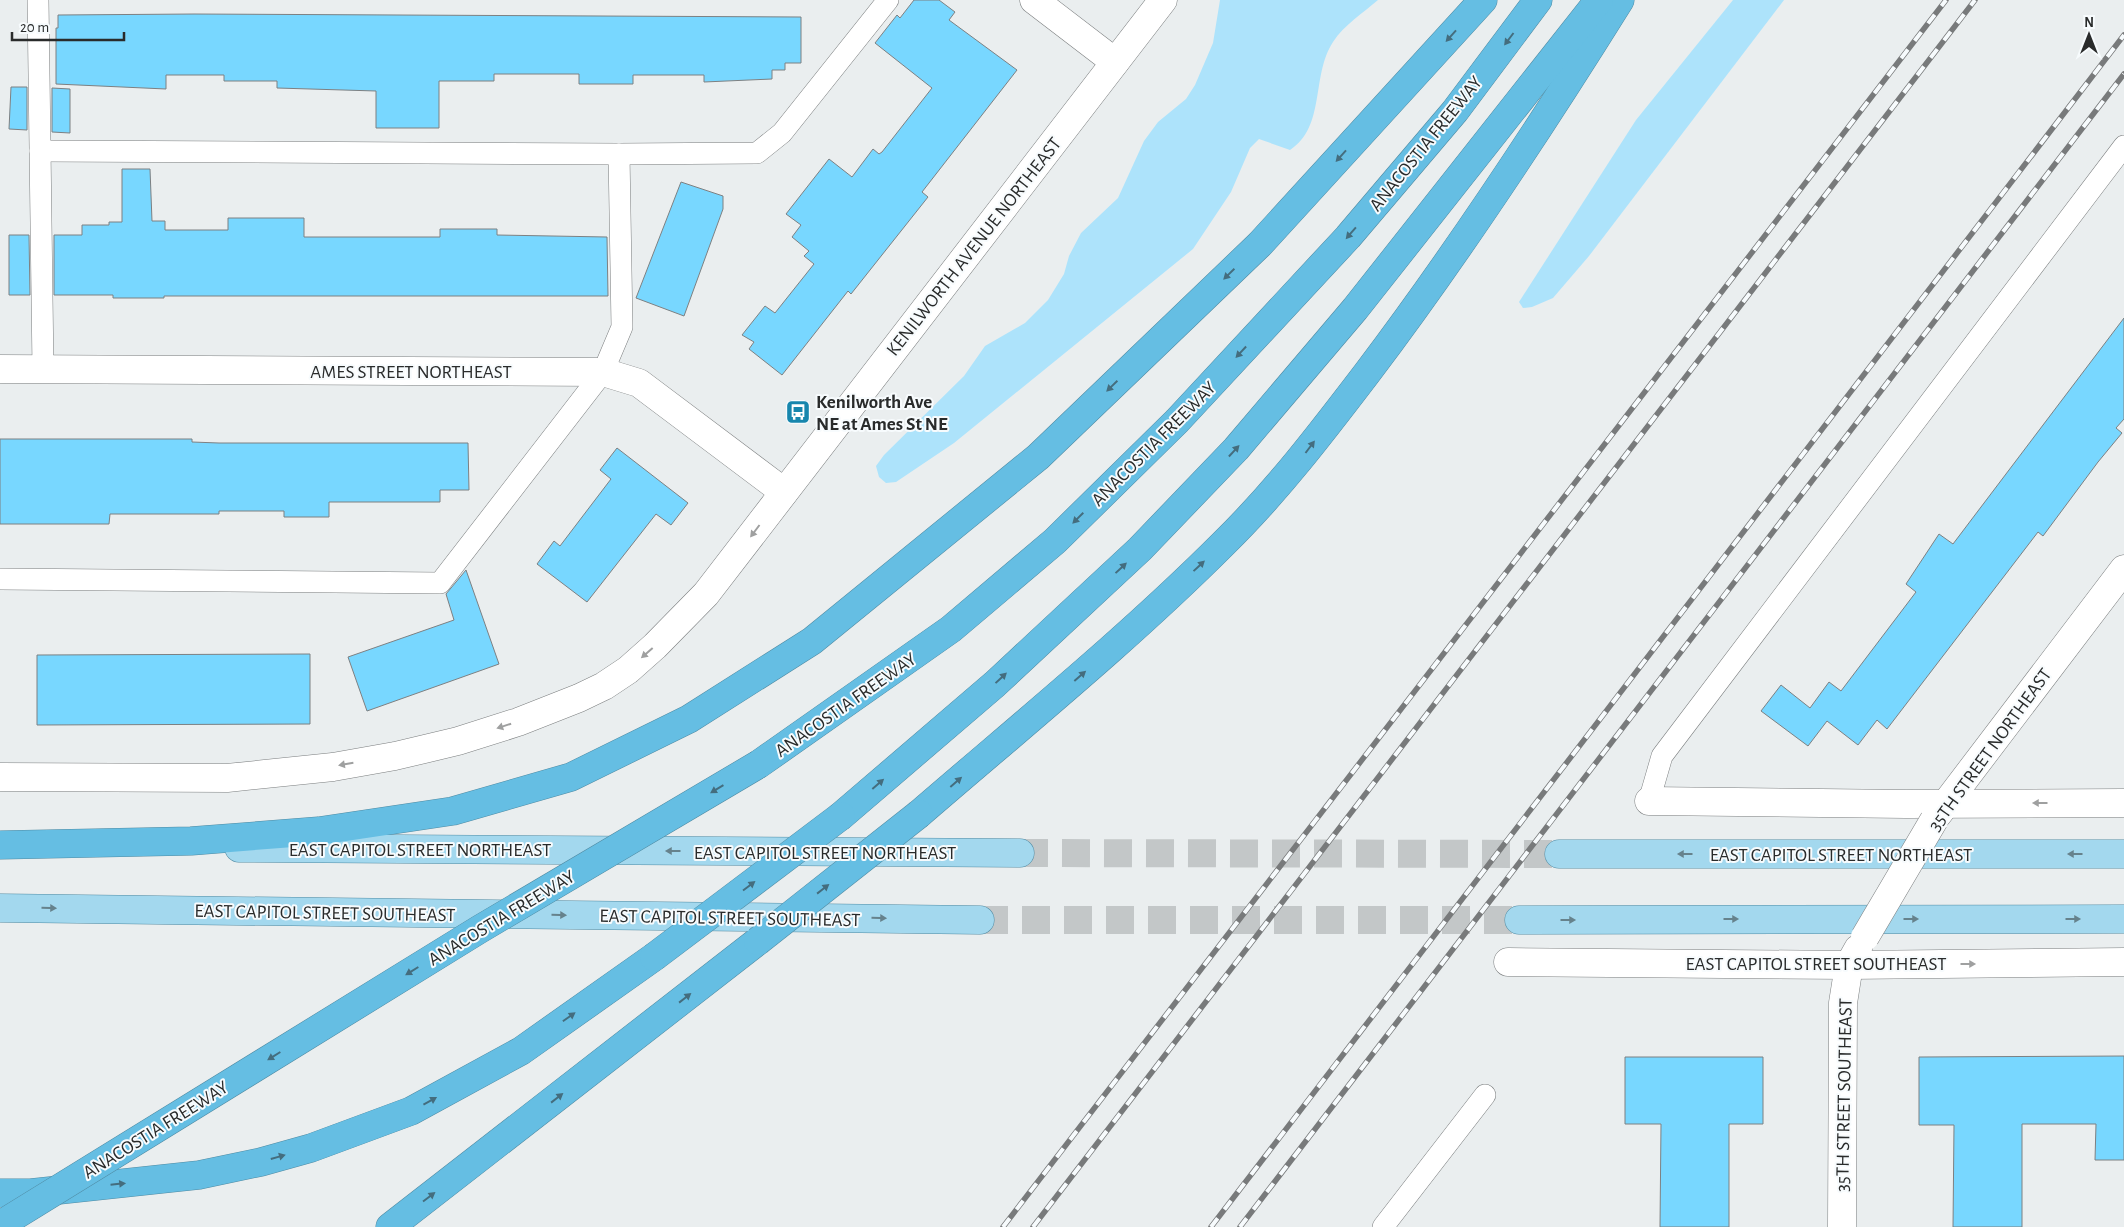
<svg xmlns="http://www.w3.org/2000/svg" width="2124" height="1227" font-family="'Alegreya Sans',sans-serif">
  <rect width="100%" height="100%" fill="#eaeeef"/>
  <g fill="#ade3fb">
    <path d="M1220,0H1378C1363,13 1344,25 1333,42C1311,75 1326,127 1290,150L1259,139L1250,148L1231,192L1193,249L954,443L896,482L886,483L879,477L876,466L884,455L964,376L985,346L1025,323L1048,300L1064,274L1069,256L1081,233L1118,198L1144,141L1158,122L1186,99L1195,85L1213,43Z"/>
    <polygon points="1733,0 1784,0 1589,256 1553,298 1532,307 1523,308 1519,302 1636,120"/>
  </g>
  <g fill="#78d7ff" stroke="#7d8082">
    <polygon points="914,0 939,0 955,12 949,20 1017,70 922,192 928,197 851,294 848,291 782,375 749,349 754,342 742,335 765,306 775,313 814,264 804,256 809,251 792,237 801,225 786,214 829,159 852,177 873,149 879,154 882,152 932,88 875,43 897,15 900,18"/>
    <polygon points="194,14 801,17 801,63 785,63 785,70 772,70 772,79 704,82 704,75 633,75 633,84 579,84 579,74 494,74 494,81 439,81 439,128 376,128 376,91 277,88 277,81 224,81 224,75 166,75 166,89 56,84 56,28 58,28 58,15"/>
    <polygon points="11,87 27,87 27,130 9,129"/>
    <polygon points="52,88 70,89 70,133 52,132"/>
    <polygon points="122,169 150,169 152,221 165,221 165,230 228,230 228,218 304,218 304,237 440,237 440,229 497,229 497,235 607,237 608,296 164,296 164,298 113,298 113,295 54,295 54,235 82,235 82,225 109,225 109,222 122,222"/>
    <polygon points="681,182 723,196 723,209 684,316 636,298"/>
    <polygon points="9,235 29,235 30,295 9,295"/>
    <polygon points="2124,318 2124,419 2116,428 2122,433 2098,462 2043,536 2038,532 1887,729 1877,720 1858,745 1827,721 1808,746 1761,711 1781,685 1810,708 1829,682 1841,691 1916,592 1906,584 1939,534 1953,544"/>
    <polygon points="0,439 192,439 192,442 219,443 468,443 469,490 440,490 440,502 329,502 329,517 284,517 284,511 219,511 219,514 110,514 109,524 0,524"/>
    <polygon points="617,448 688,503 671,525 656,514 587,602 537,564 554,541 560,546 611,479 600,470"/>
    <polygon points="466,570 499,664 367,711 348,657 454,620 446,594"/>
    <polygon points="310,654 310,724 37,725 37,655"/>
    <polygon points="2124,1056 2124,1160 2095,1160 2096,1124 2022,1124 2022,1227 1953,1227 1954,1125 1919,1125 1919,1057"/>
    <polygon points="1625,1057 1763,1057 1763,1124 1729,1124 1729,1227 1660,1227 1661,1124 1625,1124"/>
  </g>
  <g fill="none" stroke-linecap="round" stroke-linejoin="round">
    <g stroke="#c3c7c8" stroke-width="28" stroke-dasharray="28 14" stroke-linecap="butt">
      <polyline points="1020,853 1559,854"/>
      <polyline points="980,920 1519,920"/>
    </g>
    <defs>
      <g id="lane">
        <polyline points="38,0 43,369"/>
        <polyline points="40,151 619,154 757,153 782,133 888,0"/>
        <polyline points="0,579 440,583 603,372 622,327 619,154"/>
        <polyline points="1649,801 1662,756 2124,146"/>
        <polyline points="1383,1227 1485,1095"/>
      </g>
      <g id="street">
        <polyline points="1034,0 1115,62"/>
        <polyline points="0,369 603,372 639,383 784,492"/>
        <polyline points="0,777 227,778 333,767 395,756 458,741 518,722 579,698 604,686 628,670 655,646 706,594 1163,0"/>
        <polyline points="1649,801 1906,804 2124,803"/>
        <polyline points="1938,814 2124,569"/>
        <polyline points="1508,962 1849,965 2124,962"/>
        <polyline points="1842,1227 1843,1003 1849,965 1858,949"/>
      </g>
      <g id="primary">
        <polyline points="239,848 1020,853"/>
        <polyline points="1559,854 2124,854"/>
        <polyline points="0,908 980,920"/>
        <polyline points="1519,920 2124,919"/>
      </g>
      <g id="highway">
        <polyline points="759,764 951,629 1055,541 1177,421 1348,237 1455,111 1538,0"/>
        <path d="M919,814C1022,725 1128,639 1224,543C1277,491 1322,432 1367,373C1458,253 1540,128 1620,0"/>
        <polyline points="841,816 995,684 1140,549 1236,449 1355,309 1599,0"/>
        <polyline points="0,845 191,841 319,831 453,811 571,777 689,719 812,641 1038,457 1260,244 1483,0"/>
        <polyline points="0,1193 31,1193 199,1175 261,1162 311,1148 411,1111 521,1051 654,957"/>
        <polyline points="390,1227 758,941"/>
      </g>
    </defs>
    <use href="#lane" stroke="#7b7e7f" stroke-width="22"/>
    <use href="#street" stroke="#7b7e7f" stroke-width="29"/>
    <use href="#primary" stroke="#508ba3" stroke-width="29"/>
    <use href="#highway" stroke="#508ba3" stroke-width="29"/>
    <use href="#lane" stroke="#fff" stroke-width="21"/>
    <use href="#street" stroke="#fff" stroke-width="28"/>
    <use href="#primary" stroke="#a3d8ee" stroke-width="28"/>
    <use href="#highway" stroke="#65bee3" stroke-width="28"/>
    <defs>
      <g id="rail">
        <polyline points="1003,1227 1946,0"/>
        <polyline points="1033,1227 1975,0"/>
        <polyline points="1211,1227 2124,35"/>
        <polyline points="1240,1227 2124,74"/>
      </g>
    </defs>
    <use href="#rail" stroke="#787a7b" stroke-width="5.5"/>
    <use href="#rail" stroke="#f7fbfd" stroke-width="4" stroke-dasharray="11" stroke-linecap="butt"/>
    <defs>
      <polyline id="street-bridge" points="1865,937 1934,820"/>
      <g id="highway-bridge">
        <polyline points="758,941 919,814"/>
        <polyline points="654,957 841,816"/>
        <polyline points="0,1225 480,929 759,764"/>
      </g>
    </defs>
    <use href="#street-bridge" stroke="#7b7e7f" stroke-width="29" stroke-linecap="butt"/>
    <use href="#highway-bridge" stroke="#508ba3" stroke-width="29" stroke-linecap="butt"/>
    <use href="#street-bridge" stroke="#fff" stroke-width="28"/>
    <use href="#highway-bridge" stroke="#65bee3" stroke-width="28"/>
  </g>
  <defs><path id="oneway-solid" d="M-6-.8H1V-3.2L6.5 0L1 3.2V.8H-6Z" transform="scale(1.25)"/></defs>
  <g fill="#446d7e">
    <use href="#oneway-solid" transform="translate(1451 36) rotate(132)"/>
    <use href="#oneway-solid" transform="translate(1509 39) rotate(127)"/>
    <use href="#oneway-solid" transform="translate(1341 156) rotate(132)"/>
    <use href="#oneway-solid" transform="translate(1351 233) rotate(131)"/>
    <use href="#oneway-solid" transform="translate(1229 274) rotate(136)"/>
    <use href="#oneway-solid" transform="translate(1241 352) rotate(133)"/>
    <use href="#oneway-solid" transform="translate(1112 386) rotate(136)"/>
    <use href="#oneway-solid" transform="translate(1310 447) rotate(-53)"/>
    <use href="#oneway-solid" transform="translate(1234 451) rotate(-47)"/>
    <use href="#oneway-solid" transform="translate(1078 518) rotate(135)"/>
    <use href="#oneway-solid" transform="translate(1199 566) rotate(-43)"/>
    <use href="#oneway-solid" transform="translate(1121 568) rotate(-43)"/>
    <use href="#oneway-solid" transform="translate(1080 676) rotate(-41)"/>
    <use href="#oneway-solid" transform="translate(1001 678) rotate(-43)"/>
    <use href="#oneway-solid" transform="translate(956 782) rotate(-41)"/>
    <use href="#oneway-solid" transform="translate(878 784) rotate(-41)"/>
    <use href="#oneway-solid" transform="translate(717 789) rotate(149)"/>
    <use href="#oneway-solid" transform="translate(749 886) rotate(-37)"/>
    <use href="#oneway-solid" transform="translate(823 889) rotate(-38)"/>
    <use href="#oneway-solid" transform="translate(412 971) rotate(148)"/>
    <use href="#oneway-solid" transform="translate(685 998) rotate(-38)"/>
    <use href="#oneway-solid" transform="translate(569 1017) rotate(-35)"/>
    <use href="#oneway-solid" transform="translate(274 1056) rotate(148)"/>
    <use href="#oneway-solid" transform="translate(557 1098) rotate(-38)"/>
    <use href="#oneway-solid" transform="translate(430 1101) rotate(-29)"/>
    <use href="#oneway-solid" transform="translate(278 1157) rotate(-16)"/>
    <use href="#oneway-solid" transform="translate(118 1184) rotate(-6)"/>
    <use href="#oneway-solid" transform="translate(429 1197) rotate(-37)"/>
  </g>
  <g fill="#9fa0a0">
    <use href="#oneway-solid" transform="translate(755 531) rotate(127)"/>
    <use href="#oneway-solid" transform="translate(647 653) rotate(139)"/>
    <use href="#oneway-solid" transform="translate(504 726) rotate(162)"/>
    <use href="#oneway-solid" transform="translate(346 764) rotate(170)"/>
    <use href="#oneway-solid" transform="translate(2040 803) rotate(180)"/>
    <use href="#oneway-solid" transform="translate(1968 964)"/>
  </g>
  <g fill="#66828c">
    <use href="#oneway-solid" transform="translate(673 851) rotate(-180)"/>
    <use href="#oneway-solid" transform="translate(1685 854) rotate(-180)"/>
    <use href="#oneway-solid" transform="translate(2075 854) rotate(-180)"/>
    <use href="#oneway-solid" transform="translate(49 908) rotate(1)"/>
    <use href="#oneway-solid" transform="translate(559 915) rotate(1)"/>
    <use href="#oneway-solid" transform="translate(879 918) rotate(1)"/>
    <use href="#oneway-solid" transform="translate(1731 919)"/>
    <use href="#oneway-solid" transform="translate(1911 919)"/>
    <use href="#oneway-solid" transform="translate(2073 919)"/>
    <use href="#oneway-solid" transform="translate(1568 920)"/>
  </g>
  <defs>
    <symbol id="bus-square" viewBox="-11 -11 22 22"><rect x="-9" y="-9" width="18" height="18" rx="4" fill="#1786ad" stroke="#f7fbfd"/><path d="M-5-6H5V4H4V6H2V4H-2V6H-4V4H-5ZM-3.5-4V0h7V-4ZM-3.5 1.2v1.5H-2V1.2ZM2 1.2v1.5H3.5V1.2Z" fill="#fff"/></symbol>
  </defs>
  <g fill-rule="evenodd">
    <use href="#bus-square" x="784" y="398" width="28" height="28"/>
  </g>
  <g text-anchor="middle" stroke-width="4" stroke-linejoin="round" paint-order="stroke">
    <g font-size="19" fill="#292b2b" stroke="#f7fbfd">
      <text transform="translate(1425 143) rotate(-51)" y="7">ANACOSTIA FREEWAY</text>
      <text transform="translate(973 246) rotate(-52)" y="7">KENILWORTH AVENUE NORTHEAST</text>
      <text x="411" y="378">AMES STREET NORTHEAST</text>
      <text transform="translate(1153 443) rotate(-45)" y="7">ANACOSTIA FREEWAY</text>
      <text transform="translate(845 704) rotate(-35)" y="7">ANACOSTIA FREEWAY</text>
      <text transform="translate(1989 749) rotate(-54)" y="7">35TH STREET NORTHEAST</text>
      <text x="420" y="856">EAST CAPITOL STREET NORTHEAST</text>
      <text x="825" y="859">EAST CAPITOL STREET NORTHEAST</text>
      <text x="1841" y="861">EAST CAPITOL STREET NORTHEAST</text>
      <text transform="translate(325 912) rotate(1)" y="7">EAST CAPITOL STREET SOUTHEAST</text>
      <text transform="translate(501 917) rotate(-31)" y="7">ANACOSTIA FREEWAY</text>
      <text transform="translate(730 917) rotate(1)" y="7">EAST CAPITOL STREET SOUTHEAST</text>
      <text x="1816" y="970">EAST CAPITOL STREET SOUTHEAST</text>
      <text transform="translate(1843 1095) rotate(-89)" y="7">35TH STREET SOUTHEAST</text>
      <text transform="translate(155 1129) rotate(-32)" y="7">ANACOSTIA FREEWAY</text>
    </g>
    <g font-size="19" font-weight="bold" fill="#292b2b" stroke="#f7fbfd" text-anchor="start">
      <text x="816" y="408">Kenilworth Ave<tspan x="816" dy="22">NE at Ames St NE</tspan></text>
    </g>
  </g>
  <g transform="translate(2089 35)" stroke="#f7fbfd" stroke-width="4" paint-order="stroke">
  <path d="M0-4L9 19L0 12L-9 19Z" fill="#292b2b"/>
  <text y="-8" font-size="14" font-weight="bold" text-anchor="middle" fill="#292b2b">N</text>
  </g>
  <path d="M12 32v8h112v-8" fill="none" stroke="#292b2b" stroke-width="2.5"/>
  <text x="20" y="32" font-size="15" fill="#292b2b" stroke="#f7fbfd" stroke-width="4" paint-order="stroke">20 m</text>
</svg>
